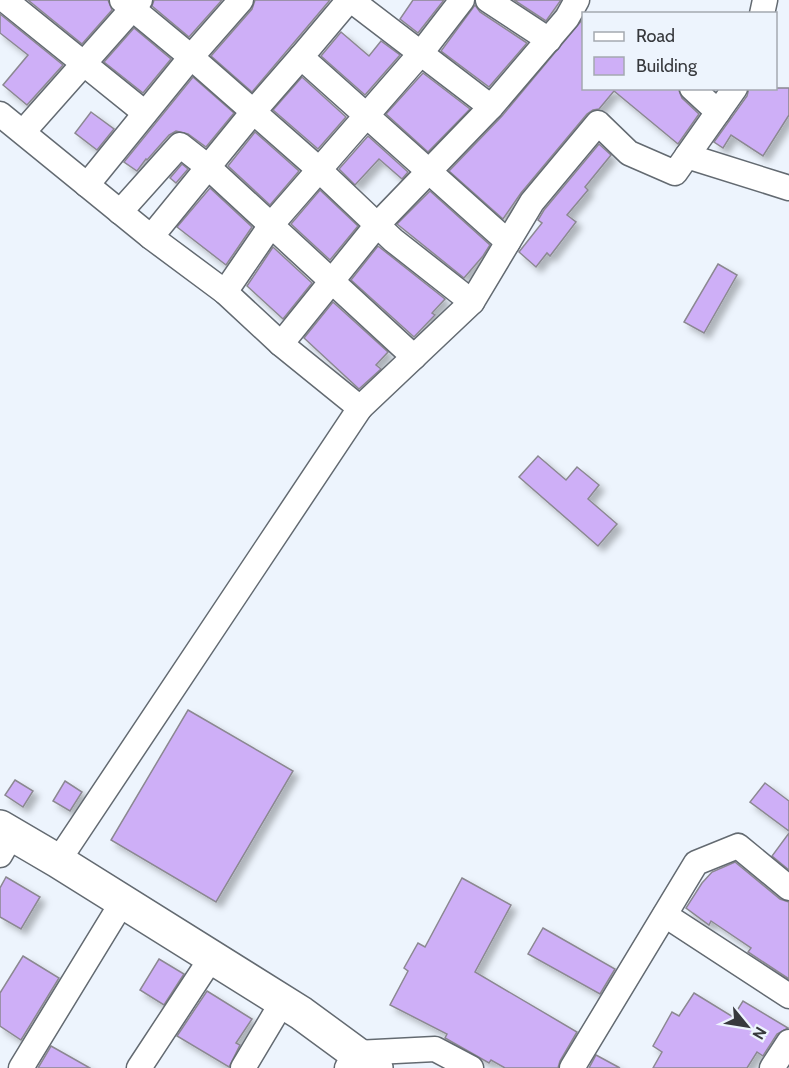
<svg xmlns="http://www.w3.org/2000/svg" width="789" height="1068" font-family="Cabin,sans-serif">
  <defs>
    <filter id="shadow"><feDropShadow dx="5.5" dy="5.5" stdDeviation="3" flood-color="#0004"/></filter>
  </defs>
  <rect width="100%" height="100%" fill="#edf4fd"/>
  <g fill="#ceaff7" stroke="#8b8891" stroke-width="1.5" filter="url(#shadow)">
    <polygon points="28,0 108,0 112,10 82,44"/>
    <polygon points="154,0 222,0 189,37 152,6"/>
    <polygon points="255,0 330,0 252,92 211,56 252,9"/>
    <polygon points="413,0 444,0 418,33 400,19"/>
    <polygon points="514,0 561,0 546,21"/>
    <polygon points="475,5 480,12 527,43 489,87 441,51"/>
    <polygon points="0,14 63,65 27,105 3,85 28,55 0,33"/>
    <polygon points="582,20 584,88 678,88 682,98 699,114 678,144 614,91 599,109 593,110 587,114 521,193 503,219 449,171 502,116"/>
    <polygon points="134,28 171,59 143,93 104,62"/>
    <polygon points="341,32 369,56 381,41 400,55 365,95 321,56"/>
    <polygon points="423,73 470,109 428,152 386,114"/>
    <polygon points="193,77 234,113 206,147 188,134 176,131 169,135 147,160 146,159 137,171 124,162"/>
    <polygon points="302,77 346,117 318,149 273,110"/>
    <polygon points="749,88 789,88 789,115 763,156 731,135 723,148 714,142 747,96"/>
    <polygon points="91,112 114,129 97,150 75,133"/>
    <polygon points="255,132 299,171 270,205 228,166"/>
    <polygon points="368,136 408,172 402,179 379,159 355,185 339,169"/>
    <polygon points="599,144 611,155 585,187 588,190 567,215 576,222 550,256 547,253 536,267 519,252 542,223 538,220 544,210"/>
    <polygon points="182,164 188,169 176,183 170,178"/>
    <polygon points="210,188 252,227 226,265 177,227"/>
    <polygon points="320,190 358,226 330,260 291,224"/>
    <polygon points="430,191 490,245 483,256 464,278 397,224"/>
    <polygon points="378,246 445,299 432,313 435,315 414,337 351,280"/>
    <polygon points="273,247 312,283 283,319 247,286"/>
    <polygon points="718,264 737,275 704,333 684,322"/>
    <polygon points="333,302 388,352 376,365 381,369 359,389 304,338"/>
    <polygon points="538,456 566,480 577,467 599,485 588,499 617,524 598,546 519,477"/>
    <polygon points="188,710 293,771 216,902 111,840"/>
    <polygon points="15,780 33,791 23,807 5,795"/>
    <polygon points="65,781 82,792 70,811 53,801"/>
    <polygon points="765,783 789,801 789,831 750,802"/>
    <polygon points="789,833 789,870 772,856"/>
    <polygon points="735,862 780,899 789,902 789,979 748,952 751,948 711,921 709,925 686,908 702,883 712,872"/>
    <polygon points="6,877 40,897 21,929 0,917 0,888"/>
    <polygon points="462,878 511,905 475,972 577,1032 560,1061 558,1068 505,1068 491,1060 489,1063 445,1038 447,1034 390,1005 408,971 404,968 418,943 425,947"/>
    <polygon points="543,928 615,969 600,994 528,954"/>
    <polygon points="23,956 59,978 21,1040 0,1026 0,993"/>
    <polygon points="159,959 184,974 164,1005 140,990"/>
    <polygon points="207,991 252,1019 236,1043 240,1045 229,1067 177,1036"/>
    <polygon points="694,993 733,1017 743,1001 788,1028 777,1034 763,1056 757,1052 747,1068 653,1068 662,1052 653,1046 672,1012 679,1016"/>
    <polygon points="51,1046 90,1068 38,1068"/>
    <polygon points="596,1055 620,1068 589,1068"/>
  </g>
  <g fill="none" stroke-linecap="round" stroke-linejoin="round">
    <defs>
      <g id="street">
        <polyline points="5,0 145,113"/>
        <polyline points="122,0 191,57 314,165 393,240 472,302"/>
        <polyline points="349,0 301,57 508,242"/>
        <polyline points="351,0 491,107"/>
        <polyline points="488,0 549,40"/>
        <polyline points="762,14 765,0"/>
        <polyline points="692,88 718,112"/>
        <polyline points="0,114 151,237 225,292 281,344 360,408 58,861"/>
        <polyline points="23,132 140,0"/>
        <polyline points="687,156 789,188"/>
        <polyline points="87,185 191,57 241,0"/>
        <polyline points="120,212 180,145 208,167 414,357"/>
        <polyline points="151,237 253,112 301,57"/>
        <polyline points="225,292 271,225 421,53 462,0"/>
        <polyline points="281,344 377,225 491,107 567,18 577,0"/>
        <polyline points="360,408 472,302 532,202 598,123 629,153 675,173 735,88"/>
        <polyline points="0,855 12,834"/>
        <polyline points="665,915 789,996"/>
        <polyline points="21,1068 123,901"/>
        <polyline points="139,1068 212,957"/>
        <polyline points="243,1068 283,1001"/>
        <polyline points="347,1068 356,1053 435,1049 471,1068"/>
        <polyline points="572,1068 696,863 738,846 789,888"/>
        <polyline points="772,1068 789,1042"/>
      </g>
      <polyline id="secondary" points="0,827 58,861 301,1013 376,1068"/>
    </defs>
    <use href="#street" stroke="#636a71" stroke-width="27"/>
    <use href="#secondary" stroke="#636a71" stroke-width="36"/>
    <use href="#street" stroke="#fff" stroke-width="24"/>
    <use href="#secondary" stroke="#fff" stroke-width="33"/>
  </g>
  <rect x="582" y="12" width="195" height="78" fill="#edf4fd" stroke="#a4a9b0" stroke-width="1.5"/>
  <rect x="594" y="32" width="30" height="9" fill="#ffffff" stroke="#a4a9b0" stroke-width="1.5"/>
  <text x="636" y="42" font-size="18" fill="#37393d">Road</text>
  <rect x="594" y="57" width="30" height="18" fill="#ceaff7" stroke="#a4a9b0" stroke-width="1.5"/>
  <text x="636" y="72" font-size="18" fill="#37393d">Building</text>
  <g transform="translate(747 1026) rotate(120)" stroke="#edf4fd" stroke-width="4.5" paint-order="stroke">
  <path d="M0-4.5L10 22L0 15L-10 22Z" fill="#37393d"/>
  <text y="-9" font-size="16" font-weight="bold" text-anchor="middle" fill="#37393d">N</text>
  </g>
</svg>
